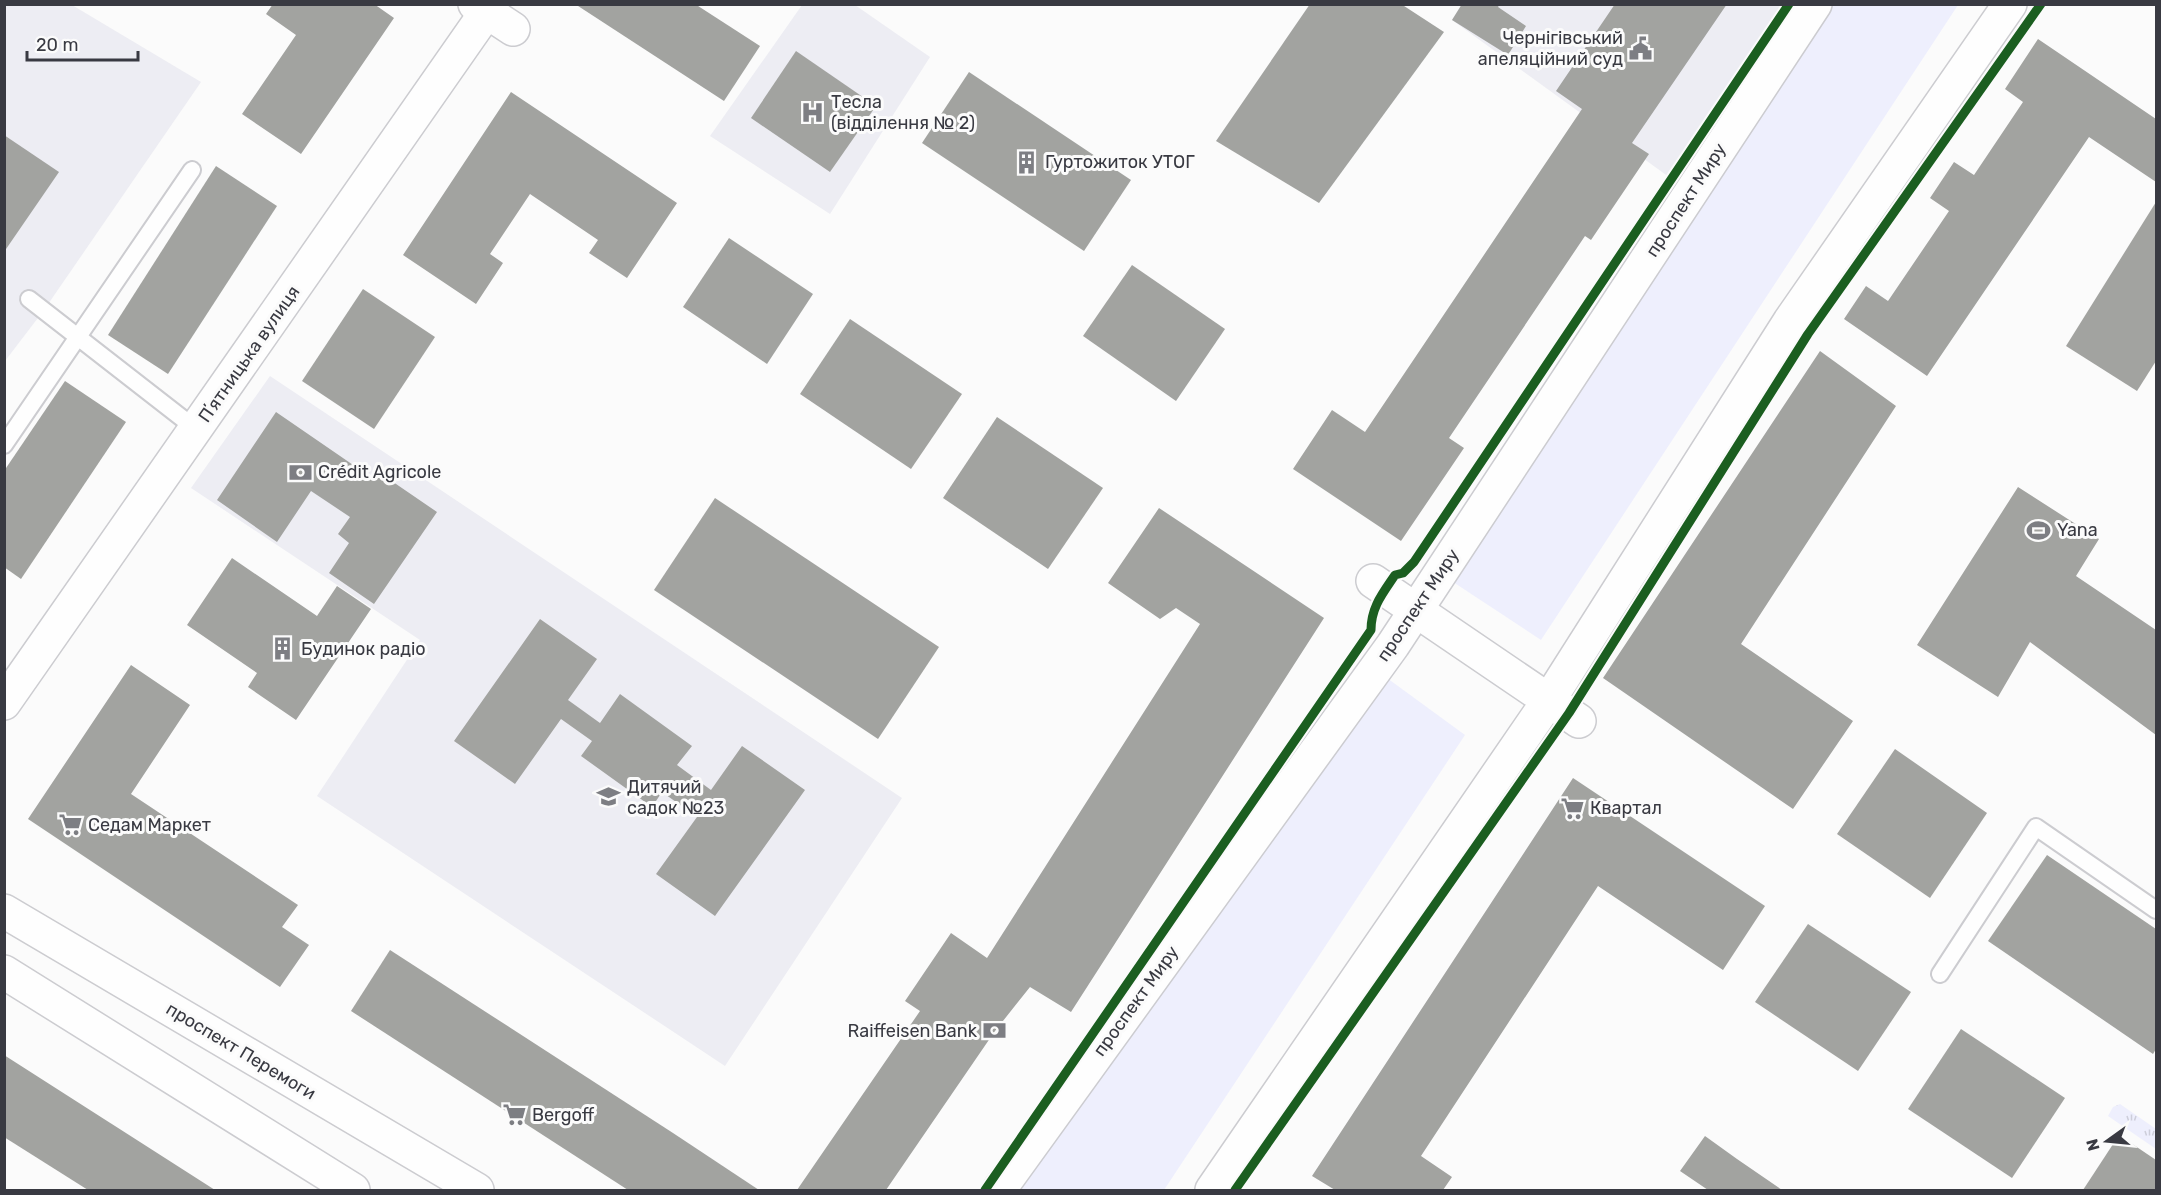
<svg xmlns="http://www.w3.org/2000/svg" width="2161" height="1195" font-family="Rubik,sans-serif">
  <defs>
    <pattern id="grass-tufts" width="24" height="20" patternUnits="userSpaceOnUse" patternTransform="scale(1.5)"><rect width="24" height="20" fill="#eeeffd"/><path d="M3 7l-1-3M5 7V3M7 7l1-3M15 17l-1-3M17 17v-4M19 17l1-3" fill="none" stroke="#cdceda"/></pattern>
  </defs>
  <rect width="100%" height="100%" fill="#fbfbfb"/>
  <g fill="#ededf3">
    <polygon points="1462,4 1800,5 1680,185 1452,20"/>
    <polygon points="5,5 72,5 201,82 44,310 5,361"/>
    <polygon points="802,5 855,5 930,57 830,214 710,136"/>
    <polygon points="270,376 902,798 725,1066 317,796 420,640 191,488"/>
  </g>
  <polygon fill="url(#grass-tufts)" points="2120,1104 2156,1129 2156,1149 2108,1116 2113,1107"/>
  <g fill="#eeeffd">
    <polygon points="1827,5 1958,5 1541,640 1450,580"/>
    <polygon points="1376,670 1465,735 1164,1190 1021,1190"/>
  </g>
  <g fill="#a2a3a0">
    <polygon points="273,4 374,4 394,18 301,154 242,114 296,35 266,14"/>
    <polygon points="575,4 695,4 760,46 724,101"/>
    <polygon points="1310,4 1401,4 1444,32 1319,203 1216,141"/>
    <polygon points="1462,4 1500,4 1498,7 1526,26 1508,55 1452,20"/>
    <polygon points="1615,4 1727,4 1632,143 1649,154 1591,240 1585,236 1449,438 1464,448 1401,541 1293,469 1332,410 1365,432 1582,109 1556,91"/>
    <polygon points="2038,39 2156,119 2156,182 2089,137 1927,376 1844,319 1866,286 1888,301 1949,211 1930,198 1954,162 1974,175 2023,102 2005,89"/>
    <polygon points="796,51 876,106 830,172 751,118"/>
    <polygon points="969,72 1131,180 1084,251 922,143"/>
    <polygon points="511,92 677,203 627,278 589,253 598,240 530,194 490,254 503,263 476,304 403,255"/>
    <polygon points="4,135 59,172 4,252"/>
    <polygon points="216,166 277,206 168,374 108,335"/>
    <polygon points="2156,202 2156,361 2137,391 2066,346"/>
    <polygon points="729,238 813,294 767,364 683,307"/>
    <polygon points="1132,265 1225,329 1176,401 1083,336"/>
    <polygon points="363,289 435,337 374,429 302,381"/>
    <polygon points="850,319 962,394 911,469 800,394"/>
    <polygon points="1820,351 1896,406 1741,644 1853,721 1793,809 1603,678"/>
    <polygon points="65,381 126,422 21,579 4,567 4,471"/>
    <polygon points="276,412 375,480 380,473 437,512 374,604 329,573 349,543 338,534 350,517 311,491 277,542 217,500"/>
    <polygon points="997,417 1103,488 1048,569 943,498"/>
    <polygon points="2018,487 2099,539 2076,576 2156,630 2156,735 2030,642 1998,697 1917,645"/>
    <polygon points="715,498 939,647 878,739 654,590"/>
    <polygon points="1159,508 1324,618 1071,1012 1030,987 995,1031 886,1190 797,1190 920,1011 905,1001 951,933 987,958 1200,624 1176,608 1160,619 1108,583"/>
    <polygon points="232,558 317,616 337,586 371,609 296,720 248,687 257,673 187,625"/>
    <polygon points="540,619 597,659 568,700 600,723 620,694 692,746 677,765 711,790 742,746 805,790 715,916 656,874 697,817 662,792 652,807 581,756 592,741 561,719 515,784 454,741"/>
    <polygon points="131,665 190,705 131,794 298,905 282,927 309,945 280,987 28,819"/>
    <polygon points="1895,749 1987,813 1930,898 1837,834"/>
    <polygon points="1573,778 1765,906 1723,970 1598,886 1421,1156 1452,1177 1443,1190 1335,1190 1312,1176"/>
    <polygon points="2047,855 2156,929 2156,1049 2153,1054 1988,941"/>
    <polygon points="1808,924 1911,992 1858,1071 1755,1002"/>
    <polygon points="390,950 673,1133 759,1190 628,1190 351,1011"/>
    <polygon points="1961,1029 2065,1098 2012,1178 1908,1109"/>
    <polygon points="4,1055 215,1190 88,1190 4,1137"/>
    <polygon points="2119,1135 2156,1160 2156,1190 2083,1190"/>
    <polygon points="1705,1136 1737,1159 1782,1190 1708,1190 1680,1171"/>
  </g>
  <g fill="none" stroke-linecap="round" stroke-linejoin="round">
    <defs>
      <g id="service">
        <polyline points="29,299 196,429"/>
        <polyline points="4,445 192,170"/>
        <polyline points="1940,974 2036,827 2156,910"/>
      </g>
      <g id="minor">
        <polyline points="475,4 513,29"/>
        <polyline points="1373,581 1579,721"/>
        <polyline points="4,703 492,4"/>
      </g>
      <g id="primary">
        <polyline points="4,911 477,1190"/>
        <polyline points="4,972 353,1190"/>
        <polyline points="999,1190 1393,645 1815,4"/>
        <polyline points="1212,1190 1549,700 1790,321 2010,4"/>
      </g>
    </defs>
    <use href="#service" stroke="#ccccd0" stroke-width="20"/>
    <use href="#minor" stroke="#ccccd0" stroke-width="36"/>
    <use href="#primary" stroke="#ccccd0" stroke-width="36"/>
    <use href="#service" stroke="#fefefe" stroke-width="16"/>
    <use href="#minor" stroke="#fefefe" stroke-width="33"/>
    <use href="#primary" stroke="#fefefe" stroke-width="33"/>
    <defs>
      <g id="cycleway">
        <path d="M985,1190L1371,630C1371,607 1383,593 1395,575L1403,573L1414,562L1789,4"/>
        <polyline points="1235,1190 1569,713 1808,334 2041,4"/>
      </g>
    </defs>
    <use href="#cycleway" stroke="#fbfbfb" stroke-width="13"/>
    <use href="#cycleway" stroke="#1b5e20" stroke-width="9"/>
  </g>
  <defs>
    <symbol id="civic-bare" viewBox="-9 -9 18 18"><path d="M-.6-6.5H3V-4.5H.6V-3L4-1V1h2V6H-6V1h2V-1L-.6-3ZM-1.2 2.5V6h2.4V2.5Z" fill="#7d7e83" stroke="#fbfbfb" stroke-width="2.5" paint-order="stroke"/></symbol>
    <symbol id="hospital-bare" viewBox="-9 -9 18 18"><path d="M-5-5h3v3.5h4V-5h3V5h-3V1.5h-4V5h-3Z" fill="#7d7e83" stroke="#fbfbfb" stroke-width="2.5" paint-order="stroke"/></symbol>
    <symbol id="building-bare" viewBox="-9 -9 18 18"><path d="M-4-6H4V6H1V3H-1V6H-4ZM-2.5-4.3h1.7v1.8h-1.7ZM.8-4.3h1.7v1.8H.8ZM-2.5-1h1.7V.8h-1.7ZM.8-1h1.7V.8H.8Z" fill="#7d7e83" stroke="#fbfbfb" stroke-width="2.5" paint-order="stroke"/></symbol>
    <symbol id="bank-bare" viewBox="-9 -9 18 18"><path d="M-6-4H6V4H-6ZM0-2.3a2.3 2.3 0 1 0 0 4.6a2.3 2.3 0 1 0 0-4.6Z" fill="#7d7e83" stroke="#fbfbfb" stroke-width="2.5" paint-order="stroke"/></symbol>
    <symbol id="stadium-bare" viewBox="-9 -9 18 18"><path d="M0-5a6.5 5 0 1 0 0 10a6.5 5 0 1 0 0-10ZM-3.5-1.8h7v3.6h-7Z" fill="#7d7e83" stroke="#fbfbfb" stroke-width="2.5" paint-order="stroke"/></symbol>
    <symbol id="school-bare" viewBox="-9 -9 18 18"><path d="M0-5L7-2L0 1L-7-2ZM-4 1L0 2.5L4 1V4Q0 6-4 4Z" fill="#7d7e83" stroke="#fbfbfb" stroke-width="2.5" paint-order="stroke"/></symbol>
    <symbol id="supermarket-bare" viewBox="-9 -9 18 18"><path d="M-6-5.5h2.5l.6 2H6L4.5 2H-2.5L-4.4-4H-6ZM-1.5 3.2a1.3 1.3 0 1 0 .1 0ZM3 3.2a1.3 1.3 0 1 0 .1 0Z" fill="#7d7e83" stroke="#fbfbfb" stroke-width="2.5" paint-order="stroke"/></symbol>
  </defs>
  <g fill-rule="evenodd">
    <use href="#civic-bare" x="1624" y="32" width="33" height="33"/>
    <use href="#hospital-bare" x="796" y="96" width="33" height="33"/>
    <use href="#building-bare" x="1010" y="146" width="33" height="33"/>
    <use href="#bank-bare" x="284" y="456" width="33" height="33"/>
    <use href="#stadium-bare" x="2022" y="514" width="33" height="33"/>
    <use href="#building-bare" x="266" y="632" width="33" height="33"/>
    <use href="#school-bare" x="592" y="780" width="33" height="33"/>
    <use href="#supermarket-bare" x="1556" y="792" width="33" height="33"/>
    <use href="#supermarket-bare" x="54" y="808" width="33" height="33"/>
    <use href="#bank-bare" x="978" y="1014" width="33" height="33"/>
    <use href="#supermarket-bare" x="498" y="1098" width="33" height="33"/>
  </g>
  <g text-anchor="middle" stroke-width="6" stroke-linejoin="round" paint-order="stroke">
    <g font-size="18" fill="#393a42" stroke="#fbfbfb" text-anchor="start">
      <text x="1623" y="44" text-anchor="end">Чернігівський<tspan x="1623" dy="21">апеляційний суд</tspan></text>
      <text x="831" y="108">Тесла<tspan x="831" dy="21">(відділення № 2)</tspan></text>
      <text x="1045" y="168">Гуртожиток УТОГ</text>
      <text x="318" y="478">Crédit Agricole</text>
      <text x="2057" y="536">Yana</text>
      <text x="301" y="655">Будинок радіо</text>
      <text x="627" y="793">Дитячий<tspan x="627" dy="21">садок №23</tspan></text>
      <text x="1590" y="814">Квартал</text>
      <text x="88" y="831">Седам Маркет</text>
      <text x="977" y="1037" text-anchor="end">Raiffeisen Bank</text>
      <text x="532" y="1121">Bergoff</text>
    </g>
    <g font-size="18" fill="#393a42" stroke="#fbfbfb">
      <text transform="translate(1686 200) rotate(-57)" y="6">проспект Миру</text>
      <text transform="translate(249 354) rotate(-55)" y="6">Пʼятницька вулиця</text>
      <text transform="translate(1418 605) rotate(-56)" y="6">проспект Миру</text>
      <text transform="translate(1136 1001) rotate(-54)" y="6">проспект Миру</text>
      <text transform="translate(241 1051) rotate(31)" y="6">проспект Перемоги</text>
    </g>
  </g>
  <rect width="2161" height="1195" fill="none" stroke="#393a42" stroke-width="12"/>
  <g transform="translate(2107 1141) rotate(255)" stroke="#fbfbfb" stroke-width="4.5" paint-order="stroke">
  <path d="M0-4.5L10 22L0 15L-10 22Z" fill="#393a42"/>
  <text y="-9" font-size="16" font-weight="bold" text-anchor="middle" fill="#393a42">N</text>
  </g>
  <path d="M27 51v9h111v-9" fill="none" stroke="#393a42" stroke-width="3"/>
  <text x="36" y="51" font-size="18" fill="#393a42" stroke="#fbfbfb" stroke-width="4.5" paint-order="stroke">20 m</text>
</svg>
